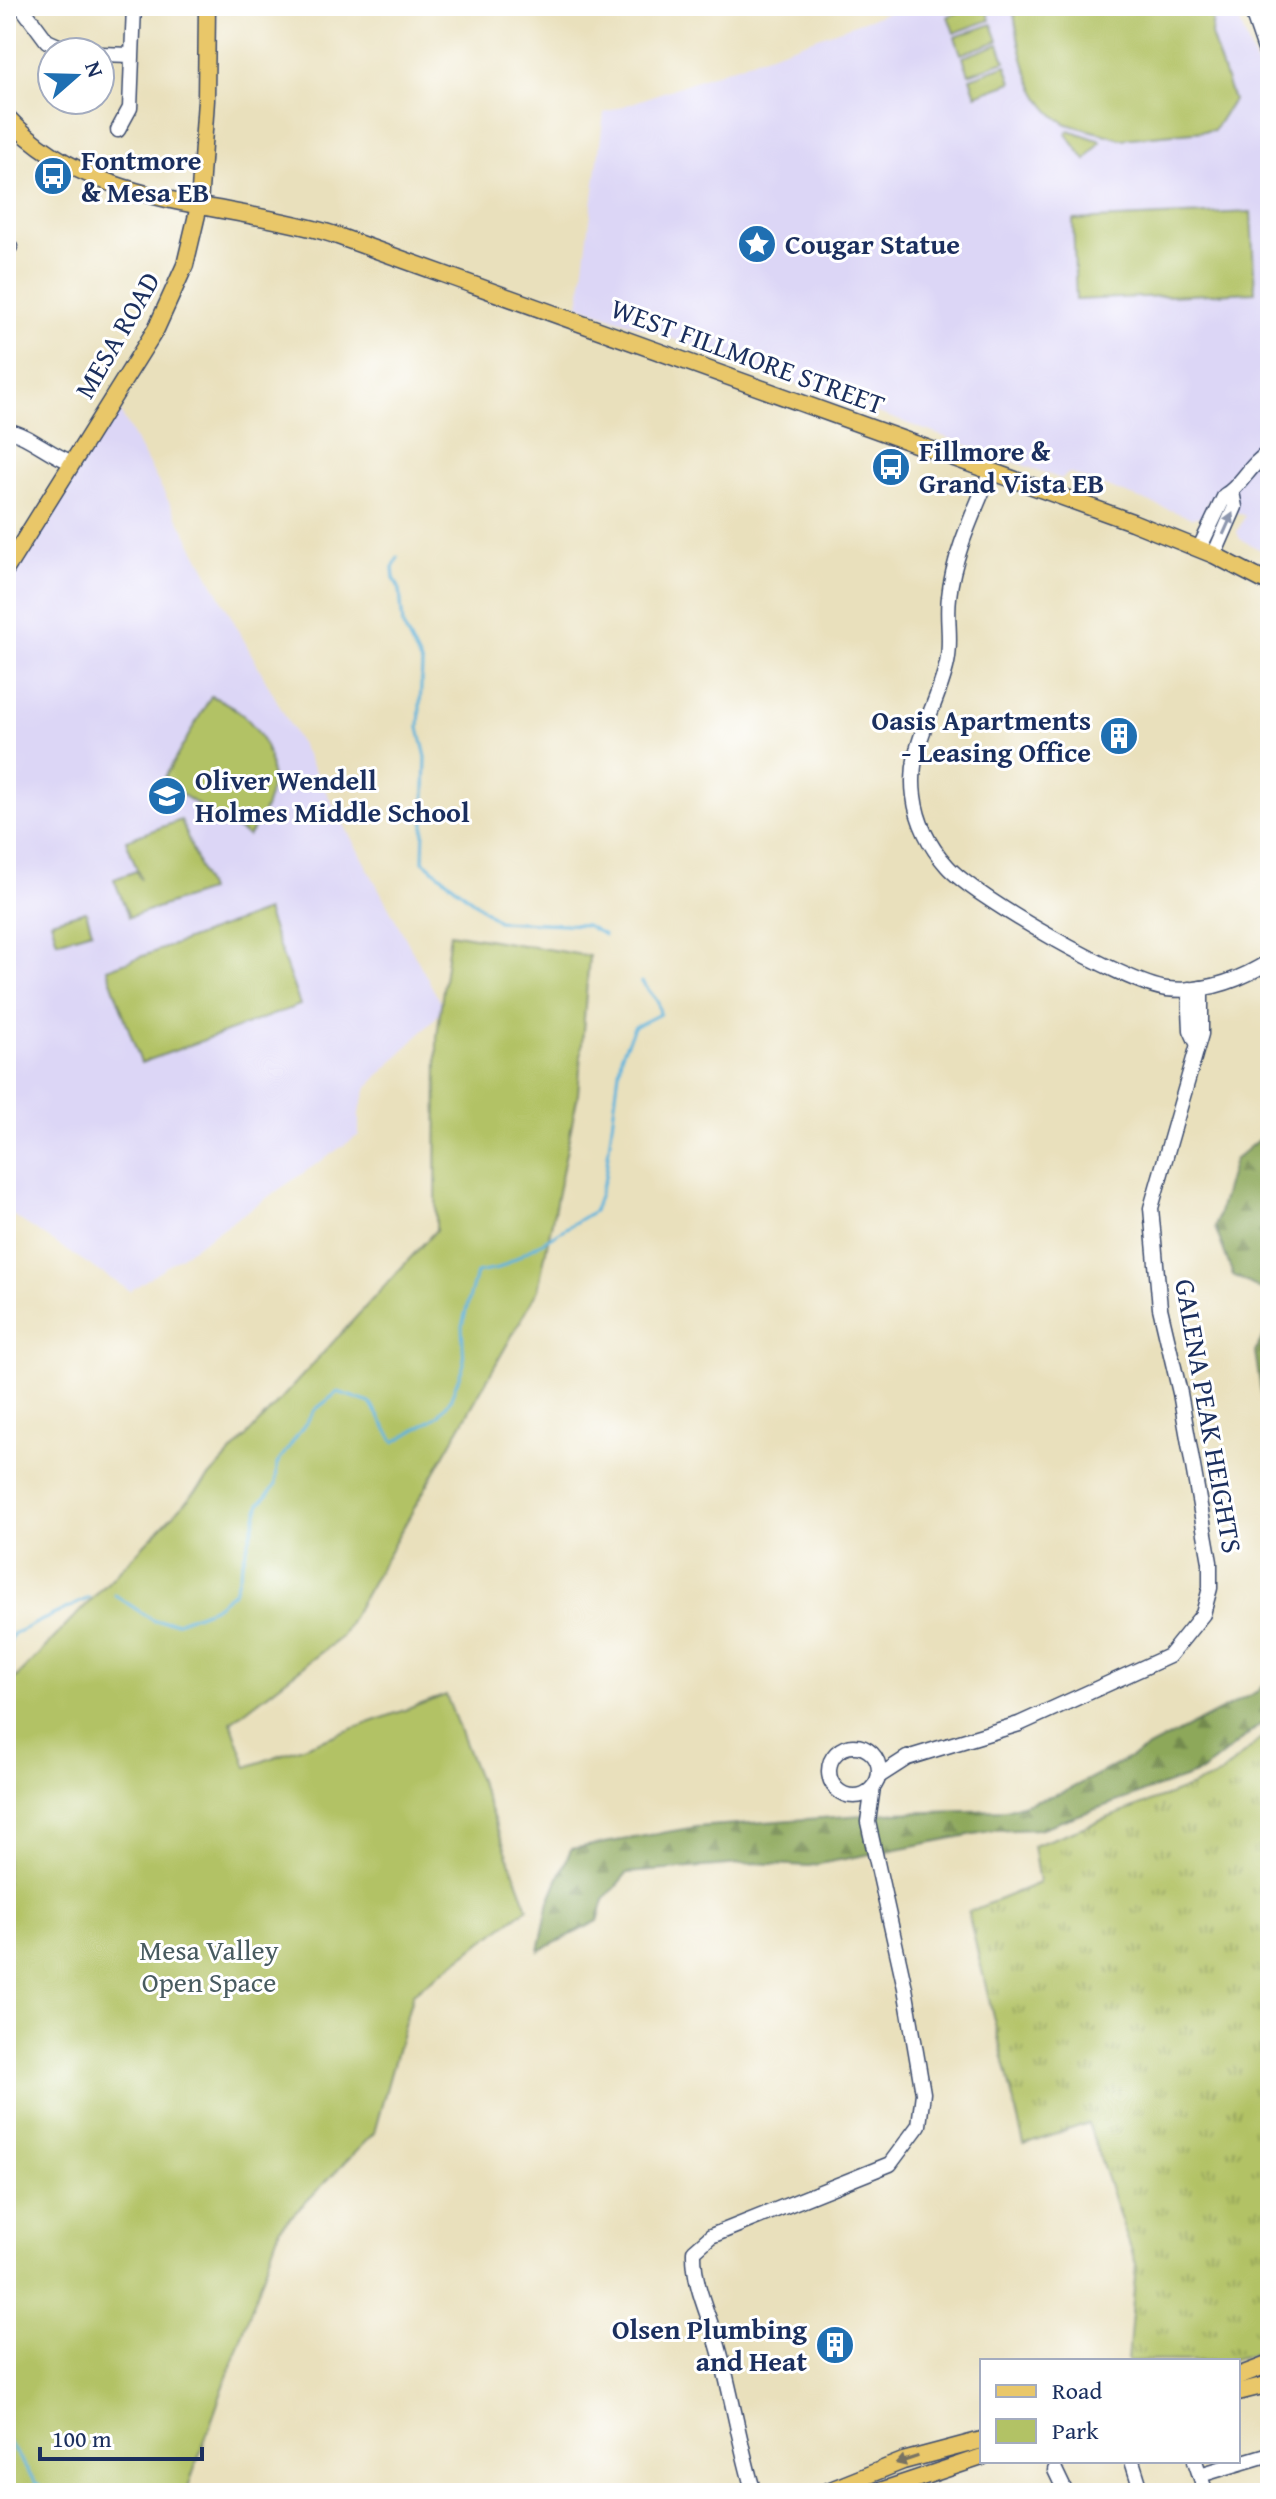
<svg xmlns="http://www.w3.org/2000/svg" width="1276" height="2499" font-family="'Gentium Book Plus',serif">
  <defs>
    <pattern id="grass-tufts" width="24" height="20" patternUnits="userSpaceOnUse" patternTransform="scale(2)"><rect width="24" height="20" fill="#b2c265"/><path d="M3 7l-1-3M5 7V3M7 7l1-3M15 17l-1-3M17 17v-4M19 17l1-3" fill="none" stroke="#909e56"/></pattern>
    <pattern id="forest-firs" width="22" height="20" patternUnits="userSpaceOnUse" patternTransform="scale(2)"><rect width="22" height="20" fill="#8da85a"/><path d="M5 1l3.5 6h-7zM16 11l3.5 6h-7z" fill="#72894e"/></pattern>
  </defs>
  <rect width="100%" height="100%" fill="#fff"/>
  <filter id="ink" filterUnits="userSpaceOnUse"><feTurbulence type="fractalNoise" baseFrequency=".0125" numOctaves="2"/><feDisplacementMap in="SourceGraphic" scale="16" xChannelSelector="R" yChannelSelector="G"/><feConvolveMatrix kernelMatrix="1 2 1 2 8 2 1 2 1" color-interpolation-filters="sRGB"/></filter>
  <filter id="wash" filterUnits="userSpaceOnUse"><feTurbulence type="fractalNoise" baseFrequency=".006" numOctaves="4" result="noise"/><feDisplacementMap in="SourceGraphic" scale="32" xChannelSelector="R" yChannelSelector="G"/><feGaussianBlur stdDeviation="1.8" result="paint"/><feColorMatrix in="noise" values="0 0 0 0 0 0 0 0 0 0 0 0 0 0 0 0 0 1.4 0 .05"/><feComposite in="paint" operator="in"/></filter>
  <g filter="url(#wash)">
    <rect width="100%" height="100%" fill="#e9e0bc"/>
    <g fill="#dcd6f6">
      <polygon points="906,6 1234,6 1270,102 1270,555 1240,539 1237,532 1245,516 1209,500 1203,516 1192,518 1069,473 1061,479 579,305 604,113"/>
      <polygon points="117,406 444,1009 367,1088 359,1113 359,1135 130,1291 6,1211 6,583"/>
    </g>
    <polygon fill="url(#grass-tufts)" stroke="#667862" stroke-width="2" points="1270,1730 1270,2349 1227,2361 1128,2361 1136,2264 1088,2123 1024,2145 968,1912 1039,1883 1033,1846 1219,1776"/>
    <g fill="url(#forest-firs)" stroke="#546c5c" stroke-width="2">
      <polygon points="1270,1130 1270,1294 1233,1275 1215,1227 1234,1160"/>
      <polygon points="1270,1324 1270,1428 1266,1423 1255,1352"/>
      <polygon points="1270,1677 1270,1717 1201,1772 1039,1829 990,1831 809,1866 754,1863 627,1873 604,1900 598,1921 539,1951 549,1901 571,1849 696,1827 891,1813 1006,1810 1066,1791 1258,1691"/>
    </g>
    <g fill="#b2c265" stroke="#667862" stroke-width="2">
      <polygon points="977,6 985,6 990,20 954,33 948,16"/>
      <path d="M1013,6H1214L1211,35L1233,100L1214,130L1121,139L1067,124C1028,104 1018,44 1013,6Z"/>
      <polygon points="992,24 998,41 961,54 955,37"/>
      <polygon points="999,44 1005,61 969,74 963,57"/>
      <polygon points="1006,65 1012,82 976,95 970,78"/>
      <polygon points="1069,130 1101,141 1086,160 1066,134"/>
      <polygon points="1251,212 1255,292 1076,300 1073,220"/>
      <path d="M211,696C272,719 291,785 248,836L167,785L165,777Z"/>
      <polygon points="181,820 208,891 129,917 114,879 136,871 141,880 126,840"/>
      <polygon points="86,911 92,931 57,941 51,921"/>
      <polygon points="266,911 300,1005 141,1063 107,969"/>
      <polygon points="450,933 589,956 578,1094 538,1290 341,1637 231,1722 247,1767 446,1695 528,1908 413,1993 374,2133 280,2228 186,2493 6,2493 6,1688 201,1486 436,1230 437,1037"/>
    </g>
    <g fill="none" stroke-linecap="round" stroke-linejoin="round">
      <g stroke="#5fb4dc" stroke-width="3">
        <polyline points="398,557 393,568 394,578 400,590 403,626 422,665 419,728 426,757 423,861 498,921 586,925 604,935"/>
        <polyline points="115,1595 154,1621 177,1622 213,1608 234,1592 260,1503 276,1485 277,1464 315,1410 338,1392 370,1403 395,1442 438,1416 450,1400 464,1364 462,1326 476,1273 498,1269 594,1211 605,1178 621,1056 634,1027 660,1014 658,1002 642,982"/>
        <polyline points="6,1651 13,1634 89,1598"/>
        <polyline points="6,2439 35,2482 50,2493"/>
      </g>
    </g>
  </g>
  <g filter="url(#ink)">
    <g fill="none" stroke-linecap="round" stroke-linejoin="round">
      <defs>
        <g id="minor">
          <polyline points="21,6 47,41 72,52"/>
          <polyline points="1250,6 1270,64"/>
          <polyline points="100,54 131,55"/>
          <polyline points="118,130 130,108 134,6"/>
          <polyline points="6,248 10,247"/>
          <path d="M6,430C30,435 48,454 71,462"/>
          <path d="M991,471C975,510 953,555 949,597C946,619 952,641 947,663C937,710 907,746 914,796C917,822 930,847 947,866C975,898 1126,984 1167,989C1204,993 1239,981 1270,961"/>
          <path d="M1199,549L1225,495C1241,487 1249,464 1270,452"/>
          <polyline points="1214,555 1235,507 1232,492"/>
          <polyline points="1189,989 1191,1030 1196,1041"/>
          <circle cx="854" cy="1771" r="25"/>
          <polyline points="879,1776 907,1758 1019,1724 1169,1656 1203,1614 1210,1588 1210,1562 1180,1393 1160,1308 1151,1208 1201,1034 1201,988"/>
          <polyline points="1132,2461 1142,2493"/>
          <polyline points="1195,2461 1206,2493"/>
          <polyline points="1055,2470 1066,2493"/>
          <polyline points="1200,2475 1270,2454"/>
          <path d="M754,2493C740,2447 733,2400 720,2353C711,2318 693,2288 694,2251L711,2236L890,2164L919,2125L923,2093L905,1988L868,1822L873,1787"/>
        </g>
        <g id="major">
          <path d="M6,116C91,209 220,200 332,234L1132,522L1214,555L1270,584"/>
          <polyline points="6,569 156,329 185,265 199,206 206,100 207,6"/>
          <polyline points="1238,2376 1270,2364"/>
          <polyline points="1238,2392 1270,2384"/>
          <polyline points="823,2493 903,2461 982,2440"/>
          <polyline points="874,2493 982,2457"/>
        </g>
      </defs>
      <use href="#minor" stroke="#3a4a6c" stroke-width="17"/>
      <use href="#major" stroke="#3a4a6c" stroke-width="19"/>
      <use href="#minor" stroke="#fff" stroke-width="14"/>
      <use href="#major" stroke="#e9c769" stroke-width="16"/>
    </g>
    <defs><path id="oneway-solid" d="M-6-.8H1V-3.2L6.5 0L1 3.2V.8H-6Z" transform="scale(2)"/></defs>
    <use fill="#8d97ae" href="#oneway-solid" transform="translate(1228 524) rotate(-66)"/>
    <use fill="#787363" href="#oneway-solid" transform="translate(907 2460) rotate(162)"/>
  </g>
  <defs>
    <symbol id="bus-disc" viewBox="-11 -11 22 22"><circle r="9.5" fill="#1f6fb2" stroke="#fff"/><path d="M-5-6H5V4H4V6H2V4H-2V6H-4V4H-5ZM-3.5-4V0h7V-4ZM-3.5 1.2v1.5H-2V1.2ZM2 1.2v1.5H3.5V1.2Z" fill="#fff"/></symbol>
    <symbol id="sight-disc" viewBox="-11 -11 22 22"><circle r="9.5" fill="#1f6fb2" stroke="#fff"/><path d="M0-6L1.8-2.2L6-1.7L2.9 1.2L3.7 5.4L0 3.3L-3.7 5.4L-2.9 1.2L-6-1.7L-1.8-2.2Z" fill="#fff"/></symbol>
    <symbol id="building-disc" viewBox="-11 -11 22 22"><circle r="9.5" fill="#1f6fb2" stroke="#fff"/><path d="M-4-6H4V6H1V3H-1V6H-4ZM-2.5-4.3h1.7v1.8h-1.7ZM.8-4.3h1.7v1.8H.8ZM-2.5-1h1.7V.8h-1.7ZM.8-1h1.7V.8H.8Z" fill="#fff"/></symbol>
    <symbol id="school-disc" viewBox="-11 -11 22 22"><circle r="9.5" fill="#1f6fb2" stroke="#fff"/><path d="M0-5L7-2L0 1L-7-2ZM-4 1L0 2.5L4 1V4Q0 6-4 4Z" fill="#fff"/></symbol>
  </defs>
  <g fill-rule="evenodd">
    <use href="#bus-disc" x="31" y="154" width="44" height="44"/>
    <use href="#sight-disc" x="735" y="222" width="44" height="44"/>
    <use href="#bus-disc" x="869" y="445" width="44" height="44"/>
    <use href="#building-disc" x="1097" y="714" width="44" height="44"/>
    <use href="#school-disc" x="145" y="774" width="44" height="44"/>
    <use href="#building-disc" x="813" y="2323" width="44" height="44"/>
  </g>
  <g text-anchor="middle" stroke-width="6" stroke-linejoin="round" paint-order="stroke">
    <g font-size="28" font-weight="bold" fill="#1b2f5e" stroke="#fff" text-anchor="start">
      <text x="81" y="170">Fontmore<tspan x="81" dy="32">&amp; Mesa EB</tspan></text>
      <text x="785" y="254">Cougar Statue</text>
      <text x="919" y="461">Fillmore &amp;<tspan x="919" dy="32">Grand Vista EB</tspan></text>
      <text x="1091" y="730" text-anchor="end">Oasis Apartments<tspan x="1091" dy="32">- Leasing Office</tspan></text>
      <text x="195" y="790">Oliver Wendell<tspan x="195" dy="32">Holmes Middle School</tspan></text>
      <text x="807" y="2339" text-anchor="end">Olsen Plumbing<tspan x="807" dy="32">and Heat</tspan></text>
    </g>
    <g font-size="28" fill="#1b2f5e" stroke="#fff">
      <text transform="translate(117 335) rotate(-60)" y="10">MESA ROAD</text>
      <text transform="translate(748 356) rotate(20)" y="10">WEST FILLMORE STREET</text>
      <text transform="translate(1209 1416) rotate(80)" y="10">GALENA PEAK HEIGHTS</text>
    </g>
    <g font-size="28" fill="#485b60" stroke="#fff">
      <text x="209" y="1960">Mesa Valley<tspan x="209" dy="32">Open Space</tspan></text>
    </g>
  </g>
  <rect width="1276" height="2499" fill="none" stroke="#fff" stroke-width="32"/>
  <rect x="980" y="2359" width="260" height="104" fill="#ffffff" stroke="#a4acbf" stroke-width="2"/>
  <rect x="996" y="2385" width="40" height="12" fill="#e9c769" stroke="#a4acbf" stroke-width="2"/>
  <text x="1052" y="2399" font-size="24" fill="#1b2f5e">Road</text>
  <rect x="996" y="2419" width="40" height="24" fill="#b2c265" stroke="#a4acbf" stroke-width="2"/>
  <text x="1052" y="2439" font-size="24" fill="#1b2f5e">Park</text>
  <g transform="translate(76 76) rotate(70)"><circle r="38" fill="#ffffff" stroke="#a4acbf" stroke-width="2"/>
  <path d="M0-6L14 30L0 20L-14 30Z" fill="#1f6fb2"/>
  <text y="-12" font-size="22" font-weight="bold" text-anchor="middle" fill="#1b2f5e">N</text>
  </g>
  <path d="M40 2447v12h162v-12" fill="none" stroke="#1b2f5e" stroke-width="4"/>
  <text x="52" y="2447" font-size="24" fill="#1b2f5e" stroke="#ffffff" stroke-width="6" paint-order="stroke">100 m</text>
</svg>
